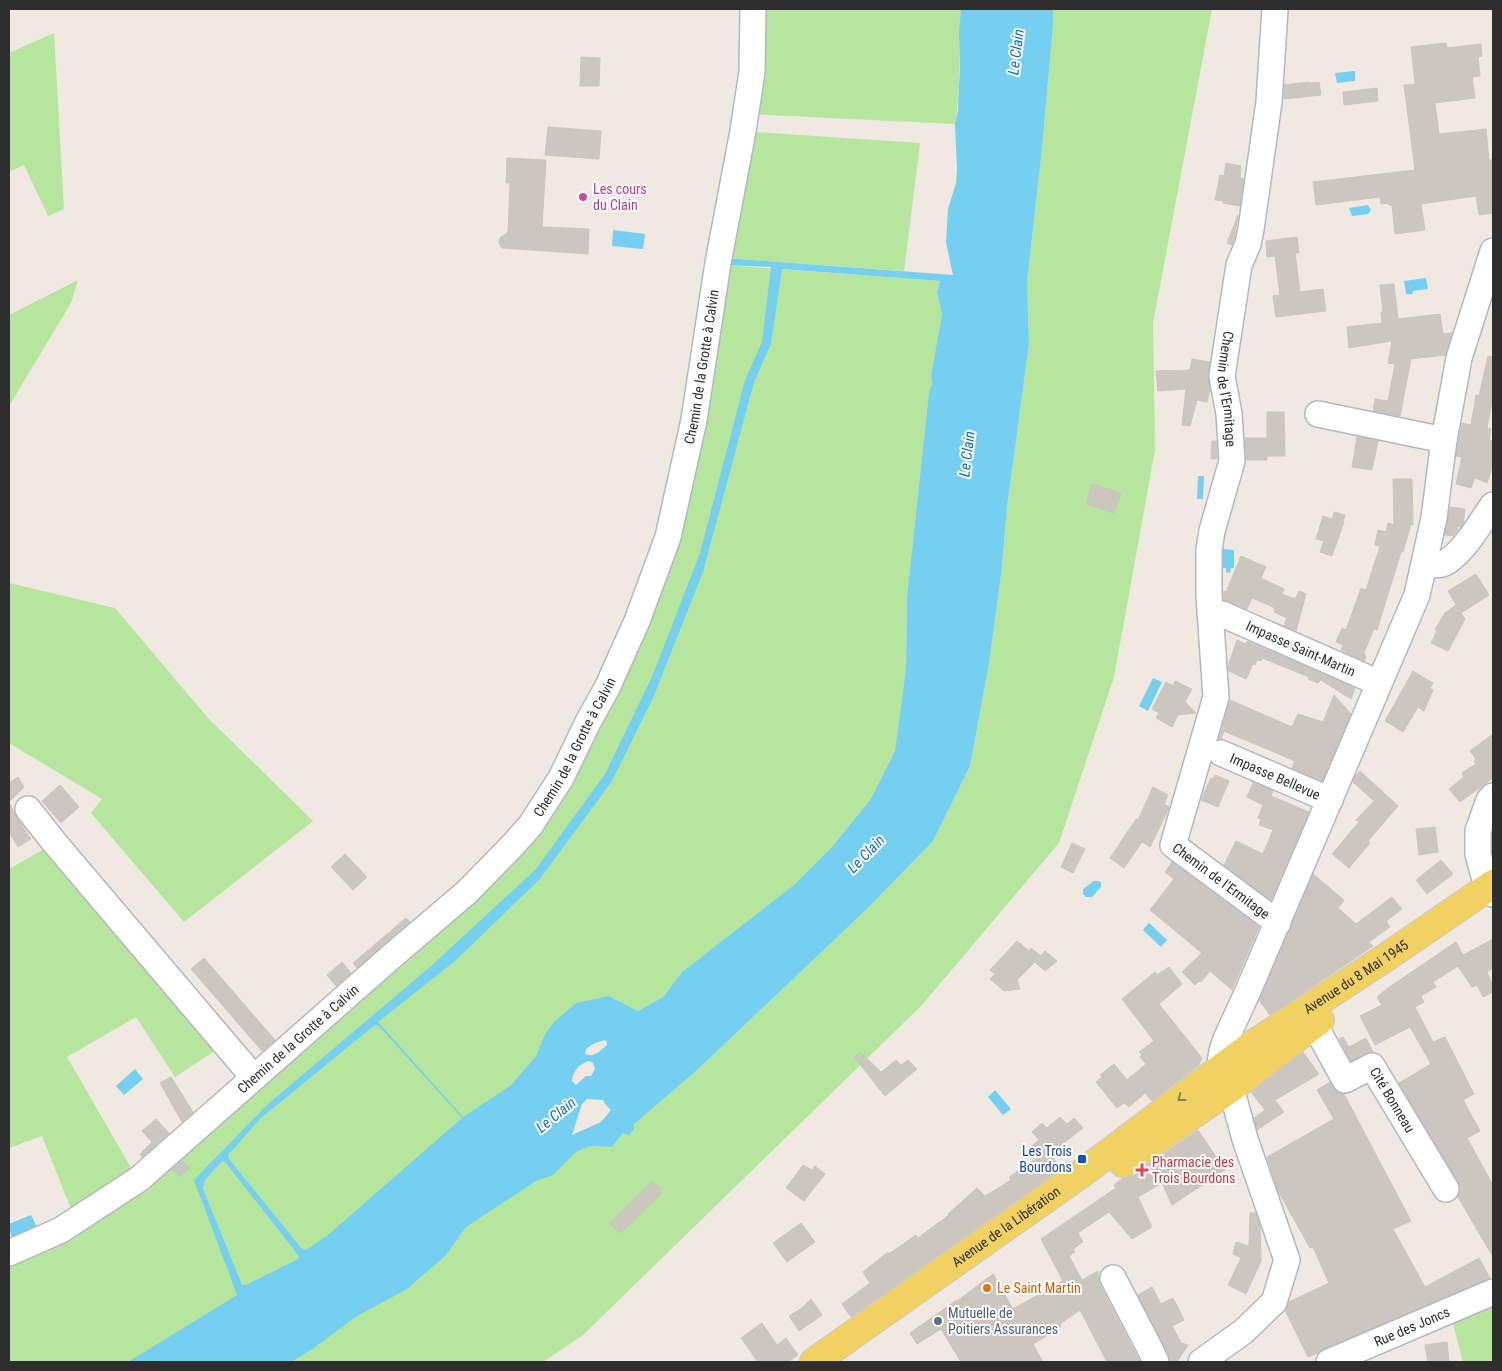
<svg xmlns="http://www.w3.org/2000/svg" width="1502" height="1371" font-family="'Roboto Condensed',sans-serif">
  <rect width="100%" height="100%" fill="#efe9e1"/>
  <g fill="#b6e59e">
    <path d="M753,9H961C958,47 962,86 955,124L745,114Z"/>
    <polygon points="1053,9 1212,9 1153,323 1155,450 1114,677 1059,843 922,1005 583,1335 543,1362 9,1362 9,1259 130,1193 530,826 637,621 724,265 940,281 937,293 942,314 931,375 932,384 929,392 907,597 906,668 895,751 870,800 831,848 795,884 682,972 663,997 638,1011 609,996 545,1034 536,1056 510,1086 576,1152 590,1146 612,1147 623,1133 696,1071 869,907 933,841 970,766 989,664 1002,567 1007,507 1029,344 1027,282 1042,149 1053,25"/>
    <polygon points="54,33 64,209 48,216 24,165 9,172 9,53"/>
    <polygon points="753,132 920,143 904,271 724,258"/>
    <polygon points="78,280 71,303 9,406 9,315"/>
    <polygon points="9,583 115,608 208,718 313,821 184,922 91,813 102,799 9,743"/>
    <polygon points="46,848 216,1050 175,1077 136,1017 67,1057 134,1173 71,1209 42,1136 9,1148 9,869"/>
    <polygon points="1493,1304 1493,1362 1463,1362 1453,1324"/>
  </g>
  <g fill="#75cff0" fill-rule="evenodd">
    <path d="M961,9H1053V25L1042,149L1027,282L1029,344L1007,507L1002,567L989,664L970,766L933,841L869,907L696,1071L633,1125L634,1129L629,1135L623,1133L612,1147L590,1146L576,1152L553,1175L536,1181L466,1227L446,1255L407,1289L357,1316L314,1348L291,1362H128L237,1295L194,1180L268,1104L430,967L536,869L605,774L652,677L700,553L745,380L762,342L771,267L723,265L724,258L953,275L946,242L948,209L956,183L957,169L955,124L958,110L960,65L959,31ZM782,269L940,281L937,293L942,314L931,375L932,384L929,392L907,597L906,668L895,751L870,800L831,848L795,884L682,972L663,997L638,1011L609,996L576,1003L555,1021L545,1034L536,1056L510,1086L463,1117L378,1022L455,961L540,879L612,781L653,698L703,572L754,382L771,344ZM375,1025H378L462,1118L328,1235L306,1250L302,1249L229,1159L228,1155L261,1118ZM605,1040L607,1042V1045C600,1051 594,1058 585,1054L586,1049L595,1043ZM589,1061L593,1063L595,1069L591,1076H586L576,1085L572,1081C573,1071 579,1064 589,1061ZM587,1099L603,1100L606,1105L611,1110L601,1122L572,1135L582,1104ZM222,1161L225,1162L299,1256L298,1259L246,1285H242L203,1189L205,1180Z"/>
    <polygon points="1355,71 1355,81 1337,83 1335,73"/>
    <polygon points="1368,205 1371,210 1368,214 1352,216 1349,208"/>
    <polygon points="613,230 645,234 643,249 612,246"/>
    <polygon points="1426,278 1428,289 1413,291 1412,294 1406,294 1404,281"/>
    <polygon points="1198,476 1204,476 1203,499 1197,499"/>
    <polygon points="1223,549 1234,550 1234,568 1231,568 1230,573 1226,572 1226,568 1223,568"/>
    <polygon points="1153,678 1162,682 1148,711 1139,706"/>
    <polygon points="1094,881 1099,881 1101,883 1101,887 1092,897 1086,897 1083,894 1083,889"/>
    <polygon points="1149,923 1167,940 1161,947 1143,930"/>
    <polygon points="135,1069 143,1079 124,1095 116,1086"/>
    <polygon points="995,1090 1011,1109 1003,1115 988,1097"/>
    <polygon points="31,1215 37,1227 12,1237 9,1229 9,1224"/>
  </g>
  <g fill="#cbc7bf" stroke="#cbc5ba">
    <polygon points="1446,43 1447,48 1481,44 1482,56 1478,57 1480,76 1472,77 1475,98 1435,103 1439,134 1486,129 1489,160 1493,160 1493,213 1479,215 1476,196 1421,204 1425,230 1395,234 1392,205 1389,205 1388,203 1381,204 1380,197 1316,205 1313,182 1415,170 1404,85 1415,84 1411,47"/>
    <polygon points="581,57 600,58 599,86 580,86"/>
    <polygon points="1309,82 1310,83 1319,82 1321,95 1284,99 1284,85"/>
    <polygon points="1377,88 1378,101 1344,105 1343,92"/>
    <polygon points="548,127 601,131 599,159 545,155"/>
    <polygon points="507,158 546,160 542,227 589,229 588,254 502,248 499,243 500,238 508,232 510,183 506,183"/>
    <polygon points="1226,163 1241,166 1240,178 1244,179 1240,206 1223,203 1224,201 1215,200 1220,175 1224,176"/>
    <polygon points="1238,215 1234,240 1232,245 1227,243"/>
    <polygon points="1297,237 1299,253 1295,253 1300,292 1323,289 1326,311 1276,317 1273,296 1280,295 1275,256 1267,257 1266,241"/>
    <polygon points="1394,284 1398,319 1440,314 1443,334 1452,333 1445,355 1411,359 1400,416 1373,411 1375,399 1388,401 1395,364 1388,363 1392,341 1349,348 1347,327 1382,323 1381,312 1383,312 1380,285"/>
    <polygon points="1488,356 1493,357 1493,397 1487,428 1491,429 1489,440 1493,441 1493,465 1487,483 1475,478 1471,488 1456,484 1462,457 1456,456 1462,423 1471,425 1476,395 1479,396"/>
    <polygon points="1192,359 1210,362 1208,374 1210,389 1207,402 1197,400 1190,426 1182,425 1186,389 1158,391 1156,371 1190,370"/>
    <polygon points="1267,412 1284,412 1285,456 1267,456 1267,460 1246,460 1245,438 1267,438"/>
    <polygon points="1357,437 1378,441 1372,470 1352,467"/>
    <polygon points="1212,441 1216,441 1217,459 1211,459"/>
    <polygon points="1393,479 1412,479 1413,525 1411,524 1403,552 1401,552 1377,630 1374,629 1364,653 1366,657 1364,661 1341,650 1343,645 1336,642 1342,628 1346,630 1361,588 1366,590 1380,546 1375,545 1378,530 1386,532 1388,523 1394,525"/>
    <polygon points="1092,484 1121,493 1114,513 1086,504"/>
    <polygon points="1450,507 1465,509 1463,524 1461,527 1458,526 1457,531 1453,536 1445,535"/>
    <polygon points="1334,512 1345,515 1343,522 1344,522 1332,556 1320,552 1324,541 1316,539 1323,516 1332,519"/>
    <polygon points="1241,556 1266,567 1261,578 1284,589 1282,594 1295,599 1299,591 1306,594 1296,631 1284,625 1287,618 1274,612 1275,608 1252,598 1247,609 1224,600 1223,591 1226,592"/>
    <polygon points="1476,574 1489,595 1461,613 1448,591"/>
    <polygon points="1456,605 1465,619 1448,651 1431,643 1437,631 1435,629 1445,613"/>
    <polygon points="1237,640 1245,644 1247,641 1355,688 1351,699 1321,680 1318,683 1308,679 1309,677 1262,658 1261,661 1257,660 1255,665 1253,664 1246,679 1229,671 1228,667"/>
    <polygon points="1413,671 1433,683 1430,688 1433,690 1424,711 1418,707 1403,732 1385,721"/>
    <polygon points="1175,681 1192,689 1185,702 1196,713 1178,715 1172,727 1156,718 1159,713 1152,709 1166,682 1173,686"/>
    <polygon points="1334,695 1351,714 1322,781 1292,768 1295,761 1224,731 1221,739 1219,739 1230,700 1292,727 1298,714 1323,722"/>
    <polygon points="1493,734 1493,778 1460,802 1449,789 1464,777 1462,773 1476,764 1474,761 1476,759 1470,751"/>
    <polygon points="1360,771 1398,806 1368,841 1370,843 1349,868 1332,854 1359,822 1356,820 1374,801 1353,782 1355,776"/>
    <polygon points="1215,775 1229,781 1218,807 1201,800 1211,778 1213,779"/>
    <polygon points="18,777 24,787 9,802 9,783"/>
    <polygon points="1253,783 1273,791 1271,796 1309,812 1271,900 1224,865 1236,841 1263,854 1273,830 1259,825 1261,819 1258,818 1263,805 1247,797"/>
    <polygon points="60,785 79,807 61,823 42,801"/>
    <polygon points="1153,787 1168,795 1164,804 1169,807 1168,810 1150,847 1142,842 1124,868 1110,858 1136,819 1138,820"/>
    <polygon points="9,802 17,818 31,839 18,847 9,832"/>
    <polygon points="1435,827 1438,852 1419,855 1416,829"/>
    <polygon points="1072,843 1085,849 1073,873 1061,867"/>
    <polygon points="345,854 367,877 353,890 331,867"/>
    <polygon points="1441,860 1453,874 1427,894 1416,880"/>
    <polygon points="1172,862 1259,927 1232,990 1210,971 1201,982 1199,981 1195,985 1182,972 1202,953 1150,910 1174,879 1165,872"/>
    <polygon points="1313,874 1344,900 1338,908 1356,924 1392,897 1402,909 1386,921 1390,927 1369,942 1373,946 1345,965 1270,1015 1259,1000"/>
    <polygon points="406,918 410,922 357,968 353,963"/>
    <polygon points="1493,939 1493,968 1487,972 1493,986 1493,992 1483,997 1477,985 1472,987 1458,966 1433,982 1436,987 1421,996 1424,1002 1415,1007 1433,1042 1445,1037 1474,1094 1463,1100 1480,1131 1467,1138 1493,1185 1493,1257 1458,1197 1460,1189 1458,1182 1399,1083 1431,1064 1410,1027 1375,1045 1360,1016 1382,1005 1377,997 1388,988 1456,942 1463,955"/>
    <polygon points="1017,941 1029,951 1031,948 1041,956 1045,951 1057,961 1045,971 1035,962 1017,980 1020,989 1004,991 990,979 995,974 990,970"/>
    <polygon points="204,958 275,1040 262,1051 191,969"/>
    <polygon points="342,962 351,973 336,986 327,975"/>
    <polygon points="1169,967 1182,984 1159,1004 1202,1058 1199,1065 1152,1101 1145,1093 1129,1107 1124,1103 1117,1108 1096,1082 1102,1077 1100,1075 1114,1064 1127,1080 1146,1064 1140,1057 1142,1055 1139,1052 1154,1041 1122,999 1155,972 1157,975"/>
    <polygon points="1343,1037 1349,1047 1366,1038 1373,1052 1365,1053 1351,1061 1339,1039"/>
    <polygon points="860,1052 881,1072 896,1060 901,1065 908,1060 917,1069 885,1096 854,1057"/>
    <polygon points="1303,1052 1319,1074 1275,1100 1284,1112 1257,1130 1254,1118 1265,1110 1251,1092"/>
    <polygon points="171,1077 193,1112 182,1122 160,1083"/>
    <polygon points="1330,1082 1337,1092 1344,1094 1411,1221 1393,1229 1425,1287 1479,1258 1490,1278 1323,1349 1318,1353 1308,1357 1285,1310 1289,1302 1329,1283 1313,1247 1310,1248 1278,1191 1267,1157 1334,1119 1317,1090"/>
    <polygon points="1060,1117 1067,1124 1074,1118 1083,1128 1061,1145 1064,1149 1053,1158 1061,1169 851,1317 842,1304 870,1283 863,1272 888,1252 889,1254 916,1235 918,1238 949,1215 948,1214 977,1188 985,1196 1011,1180 1009,1177 1037,1158 1028,1149 1039,1140 1032,1132 1042,1123 1047,1128"/>
    <polygon points="156,1119 169,1133 142,1157 140,1154 152,1142 142,1131"/>
    <polygon points="1198,1130 1225,1170 1172,1205 1162,1183 1138,1197 1152,1227 1132,1239 1109,1212 1078,1233 1083,1242 1073,1249 1075,1252 1069,1256 1082,1280 1098,1271 1100,1285 1140,1362 1107,1362 1080,1310 1060,1324 1061,1327 1033,1344 1043,1362 961,1362 941,1329 917,1344 910,1333 944,1309 957,1300 957,1301 993,1274 1013,1309 1063,1281 1041,1239 1116,1188 1114,1185 1123,1178 1132,1176"/>
    <polygon points="182,1160 189,1168 179,1177 172,1169"/>
    <polygon points="803,1165 812,1170 815,1166 825,1174 804,1201 786,1188"/>
    <polygon points="652,1181 661,1189 660,1195 621,1233 609,1224"/>
    <polygon points="1250,1213 1256,1213 1260,1226 1261,1261 1246,1294 1228,1285 1241,1258 1233,1254 1236,1242 1249,1246"/>
    <polygon points="801,1223 815,1242 787,1262 773,1243"/>
    <polygon points="1152,1287 1161,1304 1173,1298 1184,1320 1172,1326 1181,1343 1188,1345 1177,1362 1170,1362 1169,1356 1162,1341 1138,1295"/>
    <polygon points="811,1299 822,1315 799,1331 789,1316 802,1308"/>
    <polygon points="762,1323 777,1345 786,1338 798,1355 788,1362 758,1362 741,1338"/>
    <polygon points="1447,1342 1449,1362 1428,1362 1425,1345"/>
  </g>
  <g fill="none" stroke-linecap="round" stroke-linejoin="round">
    <defs>
      <g id="minor">
        <path id="s1" d="M1275,9L1269,102L1251,229L1248,244L1239,265L1222,376L1229,414L1232,461L1212,531L1209,550V596L1216,697L1173,845L1278,923"/>
        <polyline points="1318,414 1444,440"/>
        <path d="M1425,563C1432,565 1441,566 1448,561C1466,549 1480,523 1493,505"/>
        <path id="s2" d="M1222,614L1379,683"/>
        <path id="s3" d="M1221,753L1330,800"/>
        <polyline points="1493,796 1489,800 1478,831 1478,854 1485,880 1493,894"/>
        <polyline points="28,809 54,842 249,1072 255,1077"/>
        <path id="s4" d="M1314,1024L1345,1080L1372,1066L1446,1189"/>
        <path id="s5" d="M9,1253L61,1230L139,1179L392,956L467,892L513,845L530,826L561,778L589,720L607,688L637,621L668,537L694,420L718,263L743,131L752,72L753,9"/>
        <polyline points="1113,1278 1149,1347 1156,1362"/>
        <polyline points="1201,1362 1244,1331 1274,1302 1287,1260 1245,1139 1231,1088 1219,1069 1222,1051 1226,1039 1248,991 1417,595 1434,518 1444,440 1459,358 1493,251"/>
        <path id="s6" d="M1329,1362L1493,1292"/>
      </g>
      <g id="major">
        <polyline points="1123,1163 1231,1088 1320,1020"/>
        <path id="s7" d="M814,1362L1082,1173L1252,1045L1385,958L1493,884"/>
      </g>
    </defs>
    <use href="#minor" stroke="#b4b7c1" stroke-width="28"/>
    <use href="#major" stroke="#c9c9c9" stroke-width="30"/>
    <use href="#minor" stroke="#fff" stroke-width="25"/>
    <use href="#major" stroke="#f2d163" stroke-width="28"/>
  </g>
  <defs><path id="oneway-chevron" d="M-2-3.5L2.5 0L-2 3.5" fill="none" stroke-width="1.6" stroke-linecap="round" stroke-linejoin="round" transform="scale(1.25)"/></defs>
  <use stroke="#908048" href="#oneway-chevron" transform="translate(1181 1098) rotate(143)"/>
  <circle fill="#d1479c" stroke="#fff" stroke-width="2" cx="583" cy="197" r="5"/>
  <rect fill="#1a4fb4" stroke="#fff" stroke-width="2" x="1077" y="1154" width="10" height="10" rx="2.5"/>
  <path fill="#e0444e" stroke="#fff" stroke-width="2" d="M1139.5 1162.5h5v5h5v5h-5v5h-5v-5h-5v-5h5z"/>
  <circle fill="#e8710a" stroke="#fff" stroke-width="2" cx="987" cy="1288" r="5"/>
  <circle fill="#5c6f8a" stroke="#fff" stroke-width="2" cx="938" cy="1321" r="5"/>
  <g text-anchor="middle" stroke-width="4" stroke-linejoin="round" paint-order="stroke">
    <g font-size="14" fill="#b23c85" stroke="#fff" text-anchor="start">
      <text x="593" y="194">Les cours<tspan x="593" dy="16">du Clain</tspan></text>
    </g>
    <g font-size="14" fill="#2e2e2e" stroke="#fff">
      <text dy="5" stroke="none"><textPath href="#s5" startOffset="1172">Chemin de la Grotte à Calvin</textPath></text>
      <text dy="5" stroke="none"><textPath href="#s1" startOffset="385">Chemin de l'Ermitage</textPath></text>
      <text dy="5" stroke="none"><textPath href="#s2" startOffset="86">Impasse Saint-Martin</textPath></text>
      <text dy="5" stroke="none"><textPath href="#s5" startOffset="768">Chemin de la Grotte à Calvin</textPath></text>
      <text dy="5" stroke="none"><textPath href="#s3" startOffset="59">Impasse Bellevue</textPath></text>
      <text dy="5" stroke="none"><textPath href="#s1" startOffset="911">Chemin de l'Ermitage</textPath></text>
      <text dy="5" stroke="none"><textPath href="#s7" startOffset="665">Avenue du 8 Mai 1945</textPath></text>
      <text dy="5" stroke="none"><textPath href="#s5" startOffset="362">Chemin de la Grotte à Calvin</textPath></text>
      <text dy="5" stroke="none"><textPath href="#s4" startOffset="134">Cité Bonneau</textPath></text>
      <text dy="5" stroke="none"><textPath href="#s7" startOffset="235">Avenue de la Libération</textPath></text>
      <text dy="5" stroke="none"><textPath href="#s6" startOffset="90">Rue des Joncs</textPath></text>
    </g>
    <g font-size="14" fill="#164399" stroke="#fff" text-anchor="end">
      <text x="1072" y="1156">Les Trois<tspan x="1072" dy="16">Bourdons</tspan></text>
    </g>
    <g font-size="14" fill="#be3a42" stroke="#fff" text-anchor="start">
      <text x="1152" y="1167">Pharmacie des<tspan x="1152" dy="16">Trois Bourdons</tspan></text>
    </g>
    <g font-size="14" fill="#c56008" stroke="#fff" text-anchor="start">
      <text x="997" y="1293">Le Saint Martin</text>
    </g>
    <g font-size="14" fill="#4e5e75" stroke="#fff" text-anchor="start">
      <text x="948" y="1318">Mutuelle de<tspan x="948" dy="16">Poitiers Assurances</tspan></text>
    </g>
    <g font-size="15" font-style="italic" fill="#0d6fa3" stroke="#fff">
      <text transform="translate(1016 52) rotate(-83)" y="5">Le Clain</text>
      <text transform="translate(967 454) rotate(-83)" y="5">Le Clain</text>
      <text transform="translate(866 854) rotate(-46)" y="5">Le Clain</text>
      <text transform="translate(556 1115) rotate(-39)" y="5">Le Clain</text>
    </g>
  </g>
  <rect width="1502" height="1371" fill="none" stroke="#2e2e2e" stroke-width="20"/>
</svg>
